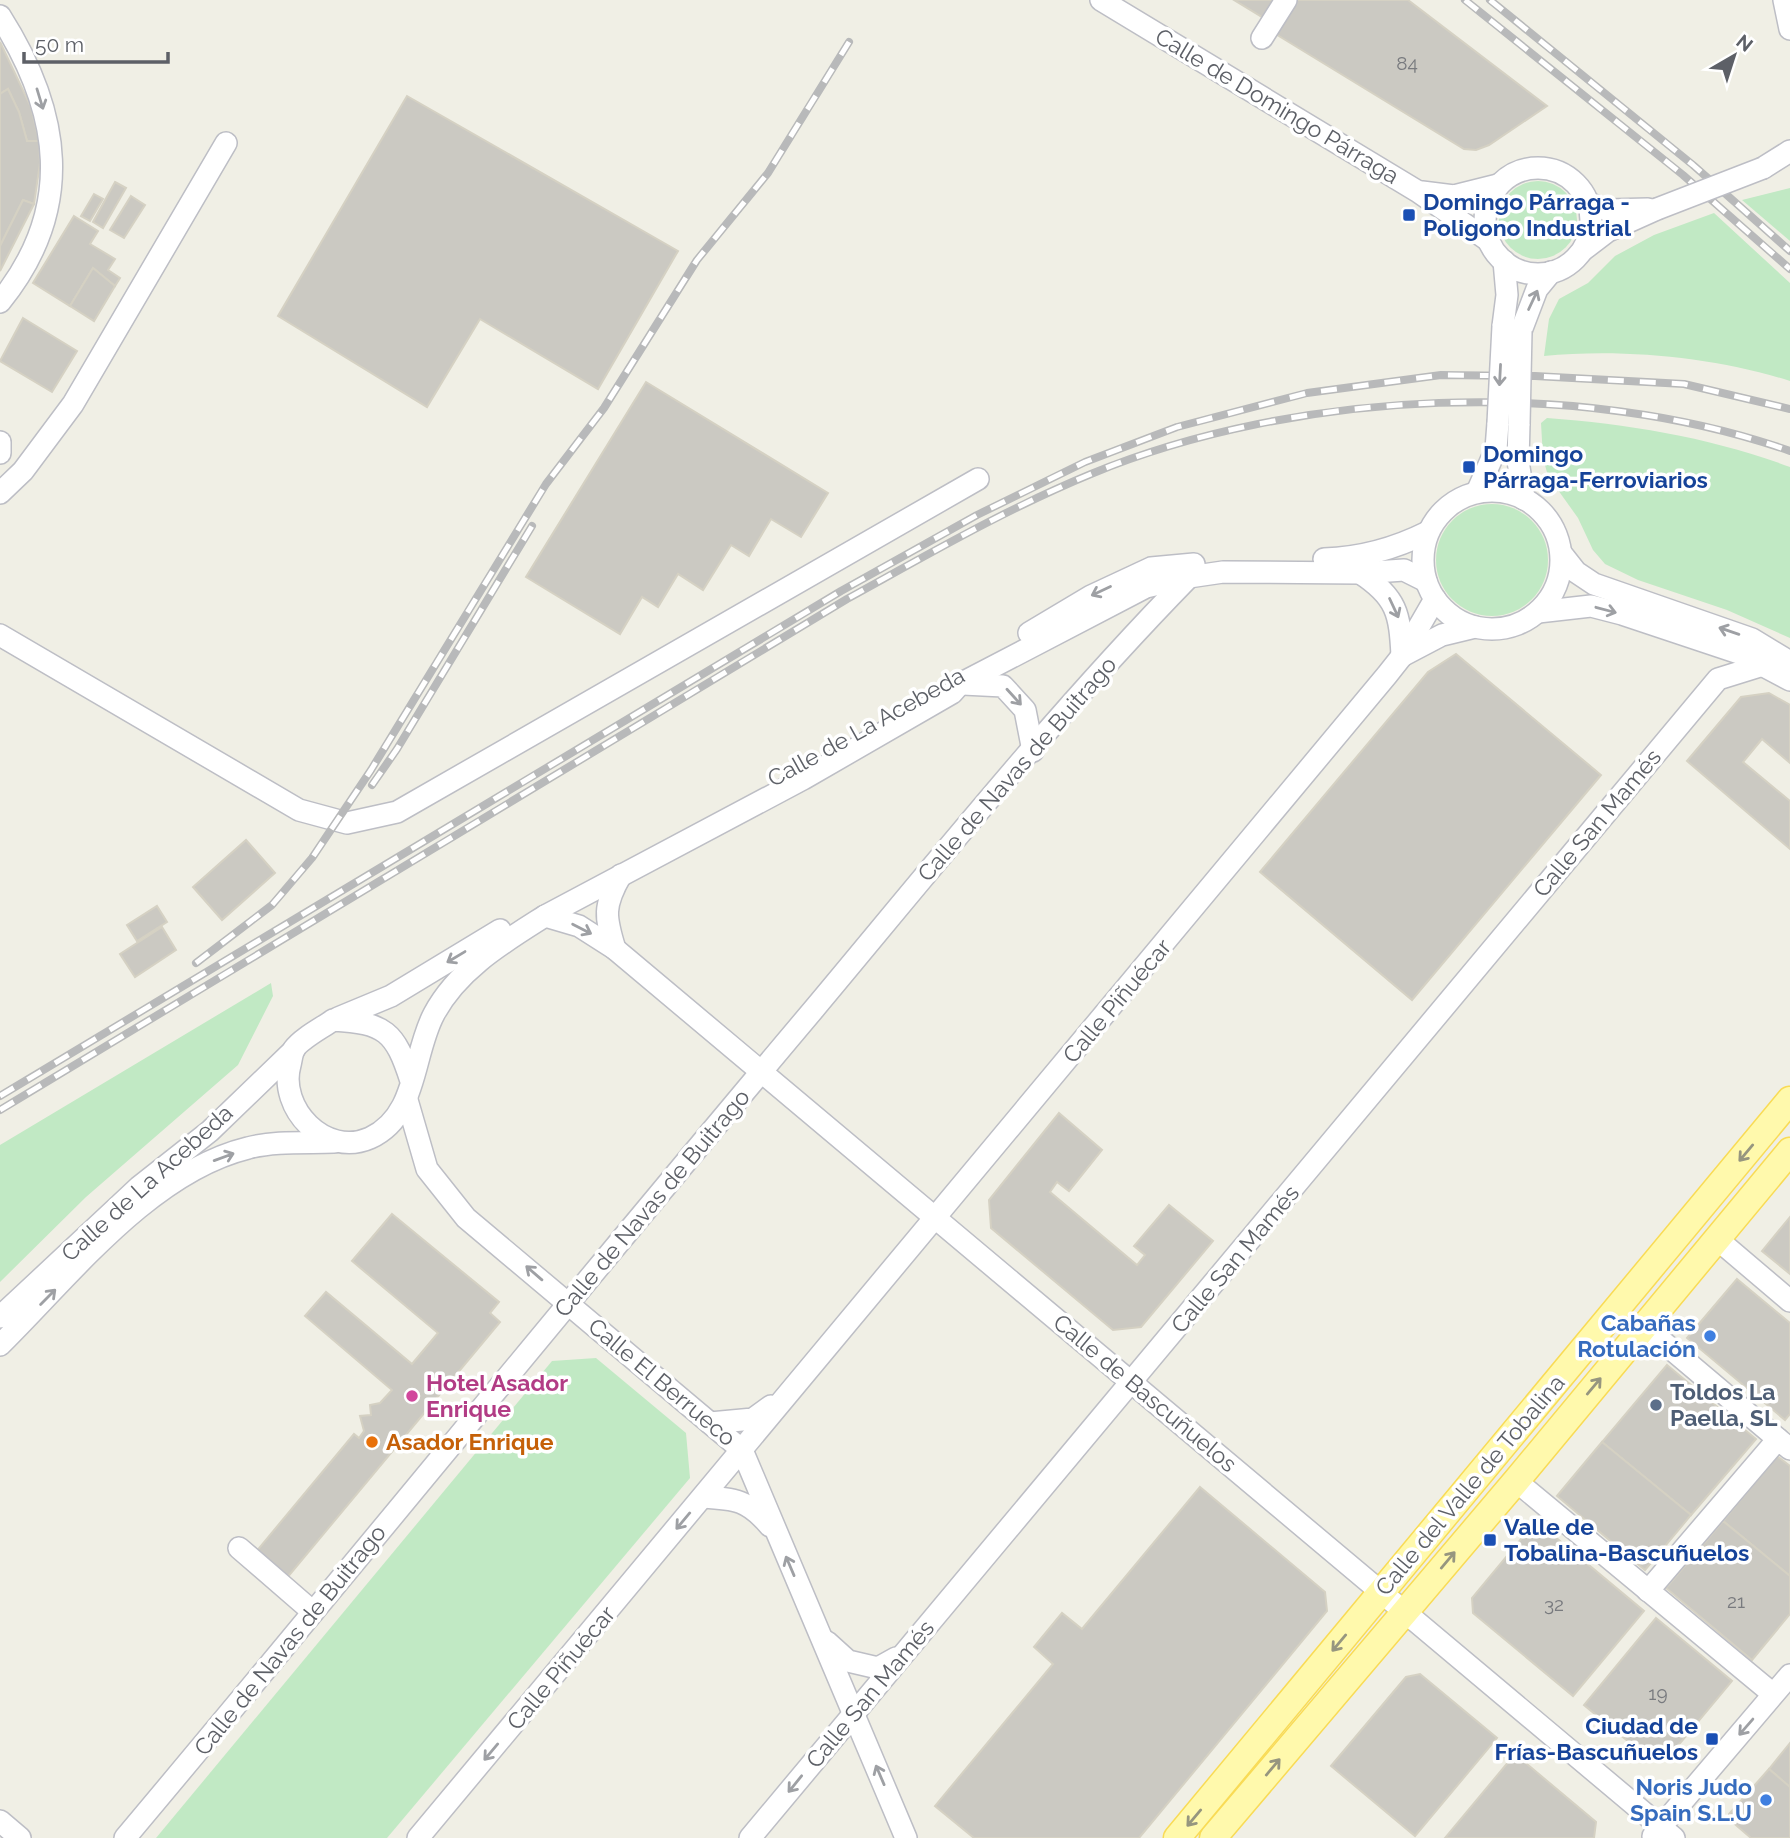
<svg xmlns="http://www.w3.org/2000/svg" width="1790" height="1838" font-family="Raleway,sans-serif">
  <rect width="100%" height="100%" fill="#f0efe5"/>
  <g fill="#c1e9c4">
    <circle cx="1538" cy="220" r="39"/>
    <polygon points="1790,188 1790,241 1742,200"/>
    <path d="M1714,213L1790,283V381C1716,357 1621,348 1544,356L1549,319L1559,299L1588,283L1615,256L1654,235Z"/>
    <path d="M1547,418C1630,424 1712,438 1790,467V638L1727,610L1638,580L1605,564L1593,550L1578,518L1548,476L1543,458L1541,423Z"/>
    <circle cx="1492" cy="560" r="56"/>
    <polygon points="271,983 273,996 238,1065 86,1197 0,1282 0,1145"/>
    <polygon points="596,1358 686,1433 690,1478 387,1838 156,1838 552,1361"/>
  </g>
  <g fill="#cbc9c2" stroke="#d5d1c3" stroke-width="2">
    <polygon points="1234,0 1279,0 1267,20"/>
    <polygon points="1296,0 1408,0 1547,106 1489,145 1476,150 1464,149 1274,33"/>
    <polygon points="0,42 31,107 39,141 27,141 19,112 8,89 0,94"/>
    <polygon points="8,89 19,112 27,141 39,141 40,163 34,204 23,200 0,246 0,94"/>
    <polygon points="407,96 678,251 598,389 480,319 427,407 278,316"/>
    <polygon points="115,182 126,188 103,228 93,222"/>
    <polygon points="94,194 103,199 90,221 81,216"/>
    <polygon points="131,196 145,205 124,238 110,230"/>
    <polygon points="23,200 34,204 0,271 0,246"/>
    <polygon points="74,216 98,231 90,244 115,259 108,270 120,278 115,286 93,268 70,306 33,283"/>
    <polygon points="93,268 115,286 94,321 70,306"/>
    <polygon points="23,318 77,351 52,392 0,361"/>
    <polygon points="646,382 828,493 801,537 771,519 749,556 731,545 703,590 678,574 658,607 642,597 620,634 526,577"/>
    <polygon points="1456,654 1601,775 1412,1000 1260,872 1428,672"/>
    <polygon points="1769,693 1790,705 1790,763 1762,739 1743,762 1790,801 1790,849 1687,761 1741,697"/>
    <polygon points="246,840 275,873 222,920 193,887"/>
    <polygon points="157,906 167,922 137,941 127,925"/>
    <polygon points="162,927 176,950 135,977 120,954"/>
    <polygon points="1059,1113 1102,1150 1069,1191 1057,1182 1050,1192 1137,1265 1145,1255 1134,1246 1169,1205 1213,1241 1141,1327 1113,1330 991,1228 989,1200"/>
    <polygon points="392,1214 499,1302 490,1313 500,1322 286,1579 255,1553 354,1434 359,1438 364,1431 360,1416 371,1415 370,1405 380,1403 392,1390 305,1316 326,1292 412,1364 438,1333 352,1261"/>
    <polygon points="1790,1217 1790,1274 1762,1251"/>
    <polygon points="1737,1279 1790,1323 1790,1414 1785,1420 1687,1338"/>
    <polygon points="1667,1365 1756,1439 1691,1515 1602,1442"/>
    <polygon points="1602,1442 1691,1515 1645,1570 1557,1496"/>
    <polygon points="1777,1456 1790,1466 1790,1576 1723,1521"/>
    <polygon points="1200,1487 1325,1592 1327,1611 1139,1838 974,1838 935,1806 1053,1664 1034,1647 1062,1613 1082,1629"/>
    <polygon points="1536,1521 1644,1611 1573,1696 1473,1613 1472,1598"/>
    <polygon points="1723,1521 1790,1576 1790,1614 1752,1660 1666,1588"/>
    <polygon points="1656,1618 1732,1681 1666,1760 1652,1761 1584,1705"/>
    <polygon points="1420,1674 1497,1738 1415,1836 1331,1766 1406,1677"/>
    <polygon points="1790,1743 1790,1787 1769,1769"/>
    <polygon points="1515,1754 1596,1822 1594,1838 1445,1838"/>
    <polygon points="1769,1769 1790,1787 1790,1838 1751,1838 1730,1820 1729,1814"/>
  </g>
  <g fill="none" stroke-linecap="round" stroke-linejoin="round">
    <defs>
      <g id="minor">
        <polyline points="1101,0 1417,191 1489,241"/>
        <polyline points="1784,0 1790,29"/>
        <path d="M0,16C61,112 76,208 0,302"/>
        <polyline points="1262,38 1286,0"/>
        <polyline points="1763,168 1790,151"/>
        <circle cx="1538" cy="221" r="53"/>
        <polyline points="1422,192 1454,196 1498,185"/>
        <polyline points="1588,203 1608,210 1648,209"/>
        <polyline points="1583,250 1608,231 1657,209"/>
        <polyline points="1503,326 1507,295 1504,261"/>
        <polyline points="1521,331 1537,289 1551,272"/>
        <polyline points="1519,424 1518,461 1524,499"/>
        <polyline points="0,442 0,453"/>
        <circle cx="1492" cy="560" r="69"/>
        <polyline points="1477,492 1496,449 1498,423"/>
        <polyline points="0,493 23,471 73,404 226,143"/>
        <polyline points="1561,553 1576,572 1594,584 1752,639 1790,662"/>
        <path d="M1324,559C1362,558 1394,549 1428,532"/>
        <path d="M1360,573C1397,597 1400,614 1402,656"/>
        <polyline points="1538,612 1591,606 1622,614 1739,653 1790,680"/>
        <polyline points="1029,633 1091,596 1151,568 1194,564"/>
        <polyline points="0,635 299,810 347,823 397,812 978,479"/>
        <polyline points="1402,656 1442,635 1475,627"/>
        <polyline points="963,684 1003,686 1025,710 1033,751"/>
        <polyline points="545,916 579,926 615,949 1674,1838"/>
        <path d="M615,949C605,917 603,906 621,875"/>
        <polyline points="338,1018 391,996 500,930"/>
        <path d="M411,1081C395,1031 385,1023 333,1020C322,1028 302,1038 294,1049C292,1053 291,1061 290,1065C278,1108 325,1158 370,1138C418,1116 412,1055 434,1014C458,969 504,942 545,916L803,779L952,693L960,684L1146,587L1189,577L1223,572L1360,573L1404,570L1426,581"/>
        <polyline points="407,1100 427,1169 466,1218 742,1450 906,1838"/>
        <polyline points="1717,1239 1790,1301"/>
        <polyline points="0,1317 139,1187 210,1131 294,1050"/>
        <polyline points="1644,1326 1778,1439"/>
        <path d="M0,1345C70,1276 150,1172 248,1148C274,1141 306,1143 334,1142"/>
        <polyline points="710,1423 753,1419 771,1406"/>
        <polyline points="1516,1481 1773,1694"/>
        <path d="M703,1497C736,1499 748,1500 770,1526"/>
        <polyline points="239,1548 313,1612"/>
        <polyline points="1648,1591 1778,1439 1790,1449"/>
        <polyline points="827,1642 848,1661 878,1668 896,1658"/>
        <polyline points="0,1821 20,1838"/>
        <polyline points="1653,1836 1790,1675"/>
        <path d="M125,1838C356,1563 582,1284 814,1009C936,863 1056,713 1189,577"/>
        <polyline points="418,1838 1387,675 1402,656 1435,599"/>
        <polyline points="750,1838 1718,679 1763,665"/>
      </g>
      <g id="major">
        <polyline points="1177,1838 1790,1100"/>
        <polyline points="1213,1838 1516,1481 1790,1151"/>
      </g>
    </defs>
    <use href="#minor" stroke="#bdbec5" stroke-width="24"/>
    <use href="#major" stroke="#f9db55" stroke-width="29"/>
    <use href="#minor" stroke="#fff" stroke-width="21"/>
    <use href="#major" stroke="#fff9ac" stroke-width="26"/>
    <defs>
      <g id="rail">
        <polyline points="1465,0 1683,175 1790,269"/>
        <polyline points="1490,0 1693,165 1790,251"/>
        <polyline points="372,785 397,749 532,526"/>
        <polyline points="196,963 272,905 312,858 371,770 546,484 604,408 697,260 768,173 849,42"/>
        <polyline points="0,1096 841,591 977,515 1085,462 1177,427 1307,393 1441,375 1535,376 1684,384 1790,409"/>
        <path d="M0,1110L847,599C927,555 1006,509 1091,474C1296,389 1580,377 1790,451"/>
      </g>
    </defs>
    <use href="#rail" stroke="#b8b9ba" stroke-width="8"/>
    <use href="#rail" stroke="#fff" stroke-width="5" stroke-dasharray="16" stroke-linecap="butt"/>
    <defs>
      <g id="minor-bridge">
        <polyline points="1657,209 1763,168"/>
        <polyline points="1498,423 1503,326"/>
        <polyline points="1519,424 1521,331"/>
      </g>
    </defs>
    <use href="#minor-bridge" stroke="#bdbec5" stroke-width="24" stroke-linecap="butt"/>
    <use href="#minor-bridge" stroke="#fff" stroke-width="21"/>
  </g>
  <defs><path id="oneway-shaft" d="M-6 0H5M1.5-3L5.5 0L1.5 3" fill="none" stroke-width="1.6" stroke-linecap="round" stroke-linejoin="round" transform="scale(1.75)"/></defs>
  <g stroke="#9ea0a4">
    <use href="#oneway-shaft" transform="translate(40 99) rotate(73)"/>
    <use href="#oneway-shaft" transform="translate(1533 300) rotate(-65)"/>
    <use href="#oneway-shaft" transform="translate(1500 375) rotate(93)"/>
    <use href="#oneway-shaft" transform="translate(1101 591) rotate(155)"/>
    <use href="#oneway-shaft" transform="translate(1394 608) rotate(65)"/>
    <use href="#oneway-shaft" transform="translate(1606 610) rotate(15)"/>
    <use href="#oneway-shaft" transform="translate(1729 631) rotate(-161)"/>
    <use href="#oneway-shaft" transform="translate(1014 697) rotate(48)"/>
    <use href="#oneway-shaft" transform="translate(582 929) rotate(27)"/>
    <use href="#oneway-shaft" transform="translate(456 957) rotate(149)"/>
    <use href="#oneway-shaft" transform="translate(224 1157) rotate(-20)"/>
    <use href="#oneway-shaft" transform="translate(534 1273) rotate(-139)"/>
    <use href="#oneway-shaft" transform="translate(48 1297) rotate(-45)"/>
    <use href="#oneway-shaft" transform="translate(683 1521) rotate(130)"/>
    <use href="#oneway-shaft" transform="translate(790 1566) rotate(-113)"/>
    <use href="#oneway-shaft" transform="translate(1746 1727) rotate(131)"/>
    <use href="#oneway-shaft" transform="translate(491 1752) rotate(130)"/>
    <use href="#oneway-shaft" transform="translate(880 1775) rotate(-113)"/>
    <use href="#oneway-shaft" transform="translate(795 1784) rotate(129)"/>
  </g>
  <g stroke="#96967f">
    <use href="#oneway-shaft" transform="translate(1746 1153) rotate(130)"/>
    <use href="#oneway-shaft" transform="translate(1594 1386) rotate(-50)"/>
    <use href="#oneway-shaft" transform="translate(1448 1560) rotate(-50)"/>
    <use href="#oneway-shaft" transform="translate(1339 1643) rotate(130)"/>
    <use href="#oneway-shaft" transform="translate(1273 1767) rotate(-50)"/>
    <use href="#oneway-shaft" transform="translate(1194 1818) rotate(130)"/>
  </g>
  <g fill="#1a4fb4" stroke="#fff" stroke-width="2.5">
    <rect x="1402" y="208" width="14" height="14" rx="3.5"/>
    <rect x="1462" y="460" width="14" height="14" rx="3.5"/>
    <rect x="1483" y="1533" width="14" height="14" rx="3.5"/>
    <rect x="1705" y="1732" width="14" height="14" rx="3.5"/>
  </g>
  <g fill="#3f7fe0" stroke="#fff" stroke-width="2.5">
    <circle cx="1710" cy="1336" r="7"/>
    <circle cx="1766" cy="1800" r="7"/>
  </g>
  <circle fill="#d1479c" stroke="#fff" stroke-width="2.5" cx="412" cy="1396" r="7"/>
  <circle fill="#5c6f8a" stroke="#fff" stroke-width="2.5" cx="1656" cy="1405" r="7"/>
  <circle fill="#e8710a" stroke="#fff" stroke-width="2.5" cx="372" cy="1442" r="7"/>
  <g text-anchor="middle" stroke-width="7" stroke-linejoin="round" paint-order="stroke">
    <g font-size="19" fill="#787a7e">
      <text x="1407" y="70">84</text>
      <text x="1736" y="1608">21</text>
      <text x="1554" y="1611">32</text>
      <text x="1658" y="1700">19</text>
    </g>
    <g font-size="23" fill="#5d6067" stroke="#fff">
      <text transform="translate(1277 106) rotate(31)" y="8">Calle de Domingo Párraga</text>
      <text transform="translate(866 727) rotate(-29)" y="8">Calle de La Acebeda</text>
      <text transform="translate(1017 769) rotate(-49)" y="8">Calle de Navas de Buitrago</text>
      <text transform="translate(1597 823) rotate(-50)" y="8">Calle San Mamés</text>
      <text transform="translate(1117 1001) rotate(-50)" y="8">Calle Piñuécar</text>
      <text transform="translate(147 1183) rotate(-42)" y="8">Calle de La Acebeda</text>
      <text transform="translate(652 1203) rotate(-50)" y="8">Calle de Navas de Buitrago</text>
      <text transform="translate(1235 1259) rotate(-50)" y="8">Calle San Mamés</text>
      <text transform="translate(662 1382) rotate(40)" y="8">Calle El Berrueco</text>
      <text transform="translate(1145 1393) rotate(40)" y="8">Calle de Bascuñuelos</text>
      <text transform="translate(1470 1485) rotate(-50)" y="8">Calle del Valle de Tobalina</text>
      <text transform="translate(290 1640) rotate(-51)" y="8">Calle de Navas de Buitrago</text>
      <text transform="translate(561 1668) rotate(-50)" y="8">Calle Piñuécar</text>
      <text transform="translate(870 1694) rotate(-50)" y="8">Calle San Mamés</text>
    </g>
    <g font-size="23" font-weight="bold" fill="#164399" stroke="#fff" text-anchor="start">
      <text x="1423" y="210">Domingo Párraga -<tspan x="1423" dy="26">Poligono Industrial</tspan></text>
      <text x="1483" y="462">Domingo<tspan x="1483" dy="26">Párraga-Ferroviarios</tspan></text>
      <text x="1504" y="1535">Valle de<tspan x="1504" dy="26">Tobalina-Bascuñuelos</tspan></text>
      <text x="1698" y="1734" text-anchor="end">Ciudad de<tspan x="1698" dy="26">Frías-Bascuñuelos</tspan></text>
    </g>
    <g font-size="23" font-weight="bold" fill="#366cbe" stroke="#fff" text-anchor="end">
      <text x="1696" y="1331">Cabañas<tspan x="1696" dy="26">Rotulación</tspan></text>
      <text x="1752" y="1795">Noris Judo<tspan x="1752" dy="26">Spain S.L.U</tspan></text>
    </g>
    <g font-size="23" font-weight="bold" fill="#b23c85" stroke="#fff" text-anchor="start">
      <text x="426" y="1391">Hotel Asador<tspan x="426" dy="26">Enrique</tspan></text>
    </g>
    <g font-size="23" font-weight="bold" fill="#4e5e75" stroke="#fff" text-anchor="start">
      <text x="1670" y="1400">Toldos La<tspan x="1670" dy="26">Paella, SL</tspan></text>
    </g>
    <g font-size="23" font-weight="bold" fill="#c56008" stroke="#fff" text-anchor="start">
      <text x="386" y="1450">Asador Enrique</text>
    </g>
  </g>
  <g transform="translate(1734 56) rotate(39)" stroke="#ffffff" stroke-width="5" paint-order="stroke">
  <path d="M0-5L12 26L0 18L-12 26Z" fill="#5d6067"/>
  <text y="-10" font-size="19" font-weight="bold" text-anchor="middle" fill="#5d6067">N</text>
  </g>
  <path d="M24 52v10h144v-10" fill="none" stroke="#5d6067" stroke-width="3.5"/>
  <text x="35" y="52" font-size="21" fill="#5d6067" stroke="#ffffff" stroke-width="5" paint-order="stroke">50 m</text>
</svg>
